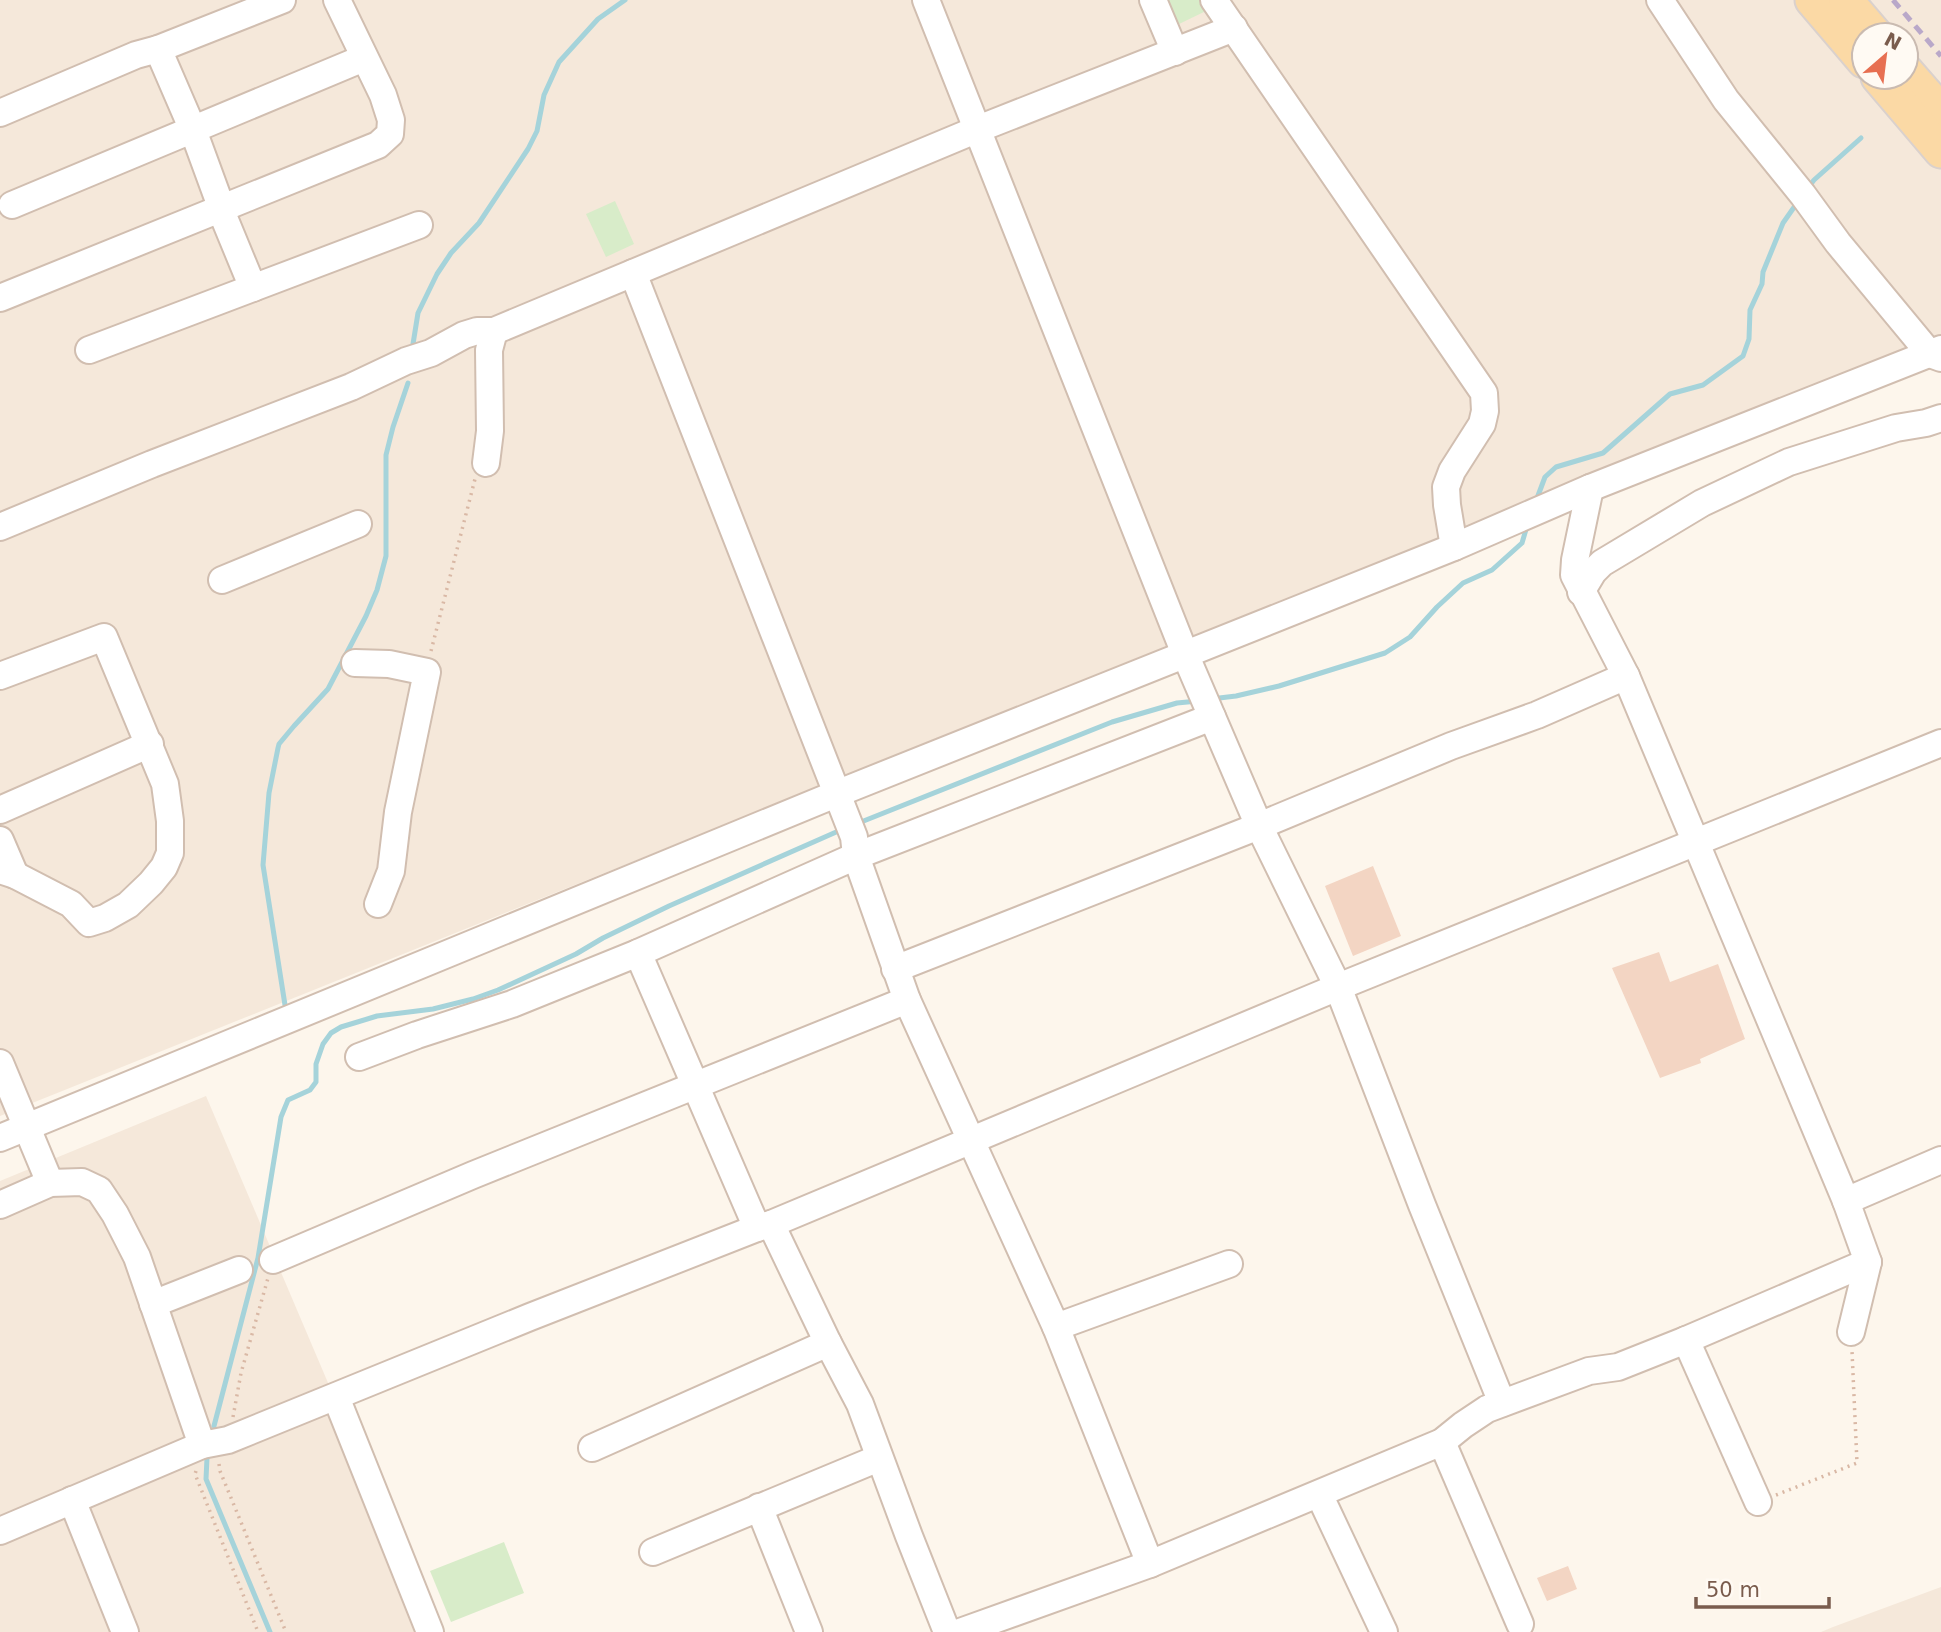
<svg xmlns="http://www.w3.org/2000/svg" width="1941" height="1632" font-family="'DejaVu Sans',sans-serif">
  <rect width="100%" height="100%" fill="#fdf6ec"/>
  <g fill="#f5e8da" fill-rule="evenodd">
    <path d="M0,0H1941V336L0,1116ZM1864,35H1906V77H1864Z"/>
    <polygon points="206,1096 434,1632 0,1632 0,1181"/>
    <polygon points="1941,1587 1941,1632 1821,1632 1833,1627"/>
  </g>
  <g fill="#d8ecc9">
    <polygon points="1165,0 1201,0 1208,10 1177,25"/>
    <polygon points="615,201 634,244 606,257 586,214"/>
    <polygon points="504,1542 524,1593 451,1622 430,1571"/>
  </g>
  <g fill="none" stroke-linecap="round" stroke-linejoin="round">
    <g stroke="#a5d3da" stroke-width="5">
      <polyline points="1807,189 1814,180 1861,138"/>
      <polyline points="413,344 418,313 437,274 451,253 479,223 528,149 537,131 544,95 559,62 598,19 625,0"/>
      <polyline points="1536,501 1545,477 1556,467 1603,453 1670,394 1703,385 1743,356 1749,339 1750,310 1762,284 1763,272 1783,223 1797,203"/>
      <polyline points="1211,699 1236,696 1279,686 1385,653 1410,637 1437,607 1463,583 1492,570 1522,543 1527,526"/>
      <polyline points="856,824 1112,722 1177,703 1198,701"/>
      <polyline points="285,1005 263,865 269,793 278,748 279,744 294,726 328,689 366,616 377,590 386,556 386,455 393,427 408,383"/>
      <polyline points="214,1426 258,1258 281,1117 288,1100 310,1090 316,1082 316,1064 323,1044 331,1033 341,1027 377,1016 433,1009 473,999 498,990 576,954 603,938 669,906 843,829"/>
      <polyline points="207,1458 206,1479 270,1632"/>
    </g>
  </g>
  <g fill="#f3d5c3">
    <polygon points="1373,866 1401,936 1353,956 1325,886"/>
    <polygon points="1659,952 1670,982 1718,964 1745,1039 1700,1059 1701,1063 1660,1078 1612,968"/>
    <polygon points="1568,1566 1577,1589 1547,1601 1537,1578"/>
  </g>
  <g fill="none" stroke-linecap="round" stroke-linejoin="round">
    <defs>
      <g id="minor">
        <polyline points="926,0 1185,654 1259,826 1338,987 1422,1205 1502,1403"/>
        <polyline points="1153,0 1175,52"/>
        <polyline points="1214,0 1484,393 1485,411 1482,424 1452,471 1446,487 1447,505 1454,547"/>
        <polyline points="1660,0 1726,100 1803,195 1838,243 1930,354 1941,358"/>
        <polyline points="158,49 193,130 219,201 220,208 253,288"/>
        <polyline points="0,113 136,55 158,49 282,0"/>
        <polyline points="12,205 364,58"/>
        <polyline points="633,273 854,837 856,856 907,1000 1056,1327 1150,1564"/>
        <polyline points="0,298 378,145 390,134 391,120 383,95 337,0"/>
        <polyline points="89,350 419,225"/>
        <polyline points="486,463 490,431 489,350 494,331"/>
        <polyline points="0,527 152,464 351,387 406,361 431,353 464,335 477,331 494,331 978,129 1234,28"/>
        <polyline points="222,580 358,524"/>
        <polyline points="1581,592 1593,572 1602,563 1702,503 1789,462 1896,428 1926,423 1941,418"/>
        <polyline points="355,663 389,664 427,672 398,812 391,871 378,904"/>
        <polyline points="0,676 104,637 165,784 170,821 170,853 164,867 151,883 128,905 105,918 89,923 71,904 15,875 0,870"/>
        <polyline points="0,810 150,744"/>
        <polyline points="0,840 15,875"/>
        <polyline points="638,953 757,1228"/>
        <polyline points="895,969 1259,826 1451,746 1537,715 1626,676"/>
        <polyline points="359,1057 417,1035 512,1004 638,953 856,856 1212,717"/>
        <polyline points="0,1063 50,1183"/>
        <polyline points="0,1138 836,794 1454,547 1590,488 1941,349"/>
        <polyline points="1846,1201 1941,1160"/>
        <polyline points="0,1205 50,1183 82,1182 99,1190 115,1214 137,1257 202,1445"/>
        <polyline points="771,1224 828,1343 860,1404 909,1536 947,1632"/>
        <polyline points="273,1260 473,1175 907,1000"/>
        <polyline points="153,1304 239,1270"/>
        <polyline points="1056,1327 1229,1264"/>
        <polyline points="1851,1332 1868,1262"/>
        <polyline points="1686,1340 1758,1502"/>
        <polyline points="336,1397 430,1632"/>
        <polyline points="1442,1442 1520,1624"/>
        <polyline points="592,1448 828,1343"/>
        <polyline points="1319,1494 1384,1632"/>
        <polyline points="72,1500 125,1632"/>
        <polyline points="759,1507 809,1632"/>
        <polyline points="0,1531 202,1445 228,1440 530,1317 757,1228 771,1224 1338,987 1941,743"/>
        <polyline points="653,1552 879,1458"/>
        <polyline points="960,1632 1150,1564 1442,1442 1463,1425 1487,1409 1589,1371 1618,1367 1686,1340 1868,1262 1846,1201 1626,676 1574,575 1575,560 1590,488"/>
      </g>
      <g id="major">
        <polyline points="1812,0 1864,61"/>
        <polyline points="1846,0 1876,35"/>
        <polyline points="1906,71 1941,111"/>
        <polyline points="1878,77 1941,151"/>
      </g>
    </defs>
    <use href="#minor" stroke="#d1beb0" stroke-width="30"/>
    <use href="#major" stroke="#dad1cd" stroke-width="37"/>
    <g stroke="#d9b8a5" stroke-width="3.5" stroke-dasharray="2 5" stroke-linecap="butt">
      <polyline points="431,651 475,479"/>
      <polyline points="233,1417 241,1373 268,1278"/>
      <polyline points="219,1464 220,1471 286,1632"/>
      <polyline points="196,1471 195,1474 258,1632"/>
      <polyline points="1776,1495 1857,1463 1852,1351"/>
    </g>
    <use href="#minor" stroke="#fff" stroke-width="26"/>
    <use href="#major" stroke="#fbd9a5" stroke-width="33"/>
    <polyline stroke="#b9a8c9" stroke-width="5" stroke-dasharray="10 7" stroke-linecap="butt" points="1893,0 1941,56"/>
  </g>
  <g transform="translate(1885 56) rotate(28)"><circle r="33" fill="#fffaf3" stroke="#cabbb1" stroke-width="2"/>
  <path d="M0-5L12 26L0 18L-12 26Z" fill="#e76f51"/>
  <text y="-10" font-size="19" font-weight="bold" text-anchor="middle" fill="#7a5c4d">N</text>
  </g>
  <path d="M1696 1597v10h133v-10" fill="none" stroke="#7a5c4d" stroke-width="3.5"/>
  <text x="1706" y="1597" font-size="21" fill="#7a5c4d" stroke="#fffaf3" stroke-width="5" paint-order="stroke">50 m</text>
</svg>
